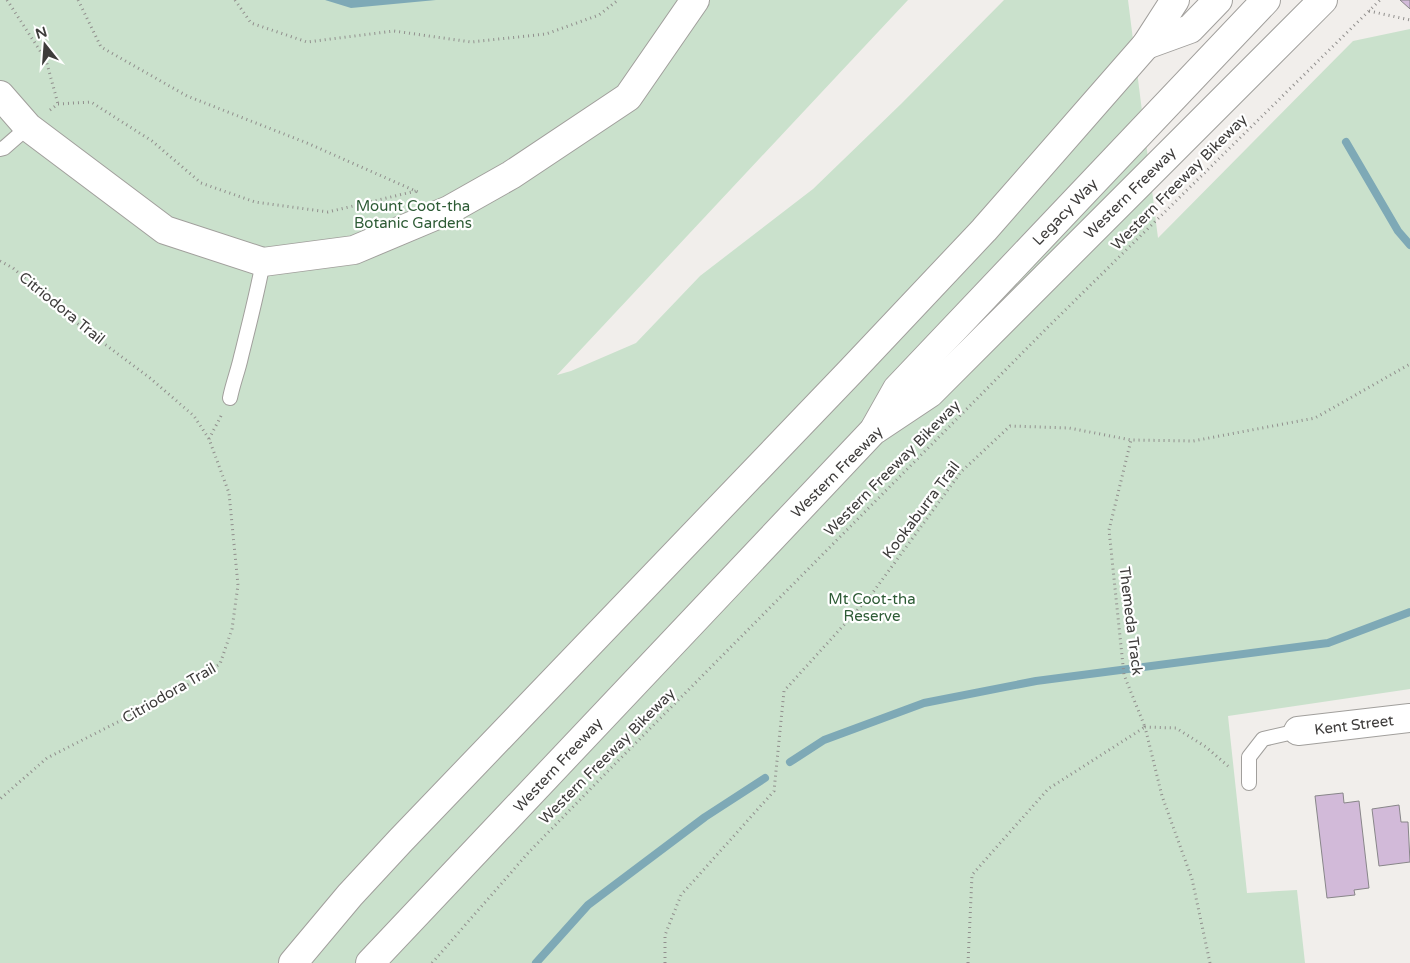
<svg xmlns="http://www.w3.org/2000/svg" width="1410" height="963" font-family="'Varela Round',sans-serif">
  <rect width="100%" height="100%" fill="#f1eeeb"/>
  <polygon fill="#cae1cc" points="0,0 908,0 557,375 571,371 636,343 700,276 813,189 901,104 1004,0 1128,0 1158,238 1353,41 1410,29 1410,689 1228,716 1247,893 1297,890 1305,963 0,963"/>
  <polygon fill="#7ea9b6" points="325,0 436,0 351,8"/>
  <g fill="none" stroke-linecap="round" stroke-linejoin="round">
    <g stroke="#7ea9b6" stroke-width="8">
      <polyline points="1346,142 1398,231 1410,245"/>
      <polyline points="790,762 824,740 924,703 1036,681 1328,643 1410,612"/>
      <polyline points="536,963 588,905 705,817 765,778"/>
    </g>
  </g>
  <g fill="#d2bad9" stroke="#888689">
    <polygon points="1400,0 1410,0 1410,9 1409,8"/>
    <polygon points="1343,793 1344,803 1359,801 1369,888 1354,890 1355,895 1327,898 1315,796"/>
    <polygon points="1399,805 1401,822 1408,822 1410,862 1379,866 1372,809"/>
  </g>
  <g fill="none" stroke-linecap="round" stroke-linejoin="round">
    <defs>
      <g id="lane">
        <polyline points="0,149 4,148 28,127"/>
        <path d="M230,398C233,383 238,371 241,357C249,325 257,294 263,262"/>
        <polyline points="1249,783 1249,757 1263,739 1298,731"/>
      </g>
      <g id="street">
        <polyline points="0,95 28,127 165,230 263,262 354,250 449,210 511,175 628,97 695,0"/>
        <polyline points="1298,731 1410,718"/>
      </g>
      <g id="highway">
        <polyline points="1146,45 1190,29 1218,0"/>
        <polyline points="875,428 897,389 1266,0"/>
        <polyline points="293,963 350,895 401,840 850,372 984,230 1146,45 1175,0"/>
        <polyline points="370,963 873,431 930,393 1323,0"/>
      </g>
    </defs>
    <use href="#lane" stroke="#a19f9c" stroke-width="16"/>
    <use href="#street" stroke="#a19f9c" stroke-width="30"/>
    <use href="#highway" stroke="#a19f9c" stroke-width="30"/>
    <g stroke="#918f8d" stroke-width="3" stroke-dasharray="1 4" stroke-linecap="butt">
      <polyline points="7,0 46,60 58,104"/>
      <polyline points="78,0 101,47 187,96 307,143 420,193"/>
      <polyline points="235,0 251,23 307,42 394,31 471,42 546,34 599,15 618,0"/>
      <polyline points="1369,11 1410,20"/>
      <polyline points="50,110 58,104 91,102 152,141 201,183 255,202 328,212 416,191"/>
      <polyline points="0,261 13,268 74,321 150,378 194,416 209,439 229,493 238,585 232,629 220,664 175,693 47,758 0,799"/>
      <polyline points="209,439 222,414"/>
      <polyline points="432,963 529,852 607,772 1047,328 1380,0"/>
      <polyline points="665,963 665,935 681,895 774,791 784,691 871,595 961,472 1010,426 1069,428 1131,440 1193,441 1315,418 1410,364"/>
      <polyline points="968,963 972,875 1048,789 1145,727 1124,675 1109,530 1131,440"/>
      <polyline points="1210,963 1192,879 1162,796 1145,727 1176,728 1206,747 1229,767"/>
    </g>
    <use href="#lane" stroke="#fff" stroke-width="14"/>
    <use href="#street" stroke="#fff" stroke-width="28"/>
    <use href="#highway" stroke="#fff" stroke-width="28"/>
  </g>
  <g text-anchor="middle" stroke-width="4.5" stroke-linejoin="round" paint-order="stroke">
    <g font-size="15" fill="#3e3c3b" stroke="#fff">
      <text transform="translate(1179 182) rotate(-45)" y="5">Western Freeway Bikeway</text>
      <text transform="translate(1130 193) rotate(-45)" y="5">Western Freeway</text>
      <text transform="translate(1065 212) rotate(-46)" y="5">Legacy Way</text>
      <text transform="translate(62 308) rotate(39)" y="5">Citriodora Trail</text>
      <text transform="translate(892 468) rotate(-45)" y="5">Western Freeway Bikeway</text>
      <text transform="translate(837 472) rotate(-45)" y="5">Western Freeway</text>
      <text transform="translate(921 510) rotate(-53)" y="5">Kookaburra Trail</text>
      <text transform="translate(1131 621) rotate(83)" y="5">Themeda Track</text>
      <text transform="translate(169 693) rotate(-30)" y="5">Citriodora Trail</text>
      <text transform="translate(1354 725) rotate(-7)" y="5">Kent Street</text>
      <text transform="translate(607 756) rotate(-45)" y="5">Western Freeway Bikeway</text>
      <text transform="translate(558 765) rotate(-47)" y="5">Western Freeway</text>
    </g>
    <g font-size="15" fill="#2d5b35" stroke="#fff">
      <text x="413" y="211">Mount Coot-tha<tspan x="413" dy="17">Botanic Gardens</tspan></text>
      <text x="872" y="604">Mt Coot-tha<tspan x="872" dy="17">Reserve</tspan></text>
    </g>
  </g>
  <g transform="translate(45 45) rotate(343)" stroke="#ffffff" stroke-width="4" paint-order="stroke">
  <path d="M0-4L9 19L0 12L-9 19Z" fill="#3e3c3b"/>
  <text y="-8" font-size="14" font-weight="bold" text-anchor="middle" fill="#3e3c3b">N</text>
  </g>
</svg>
